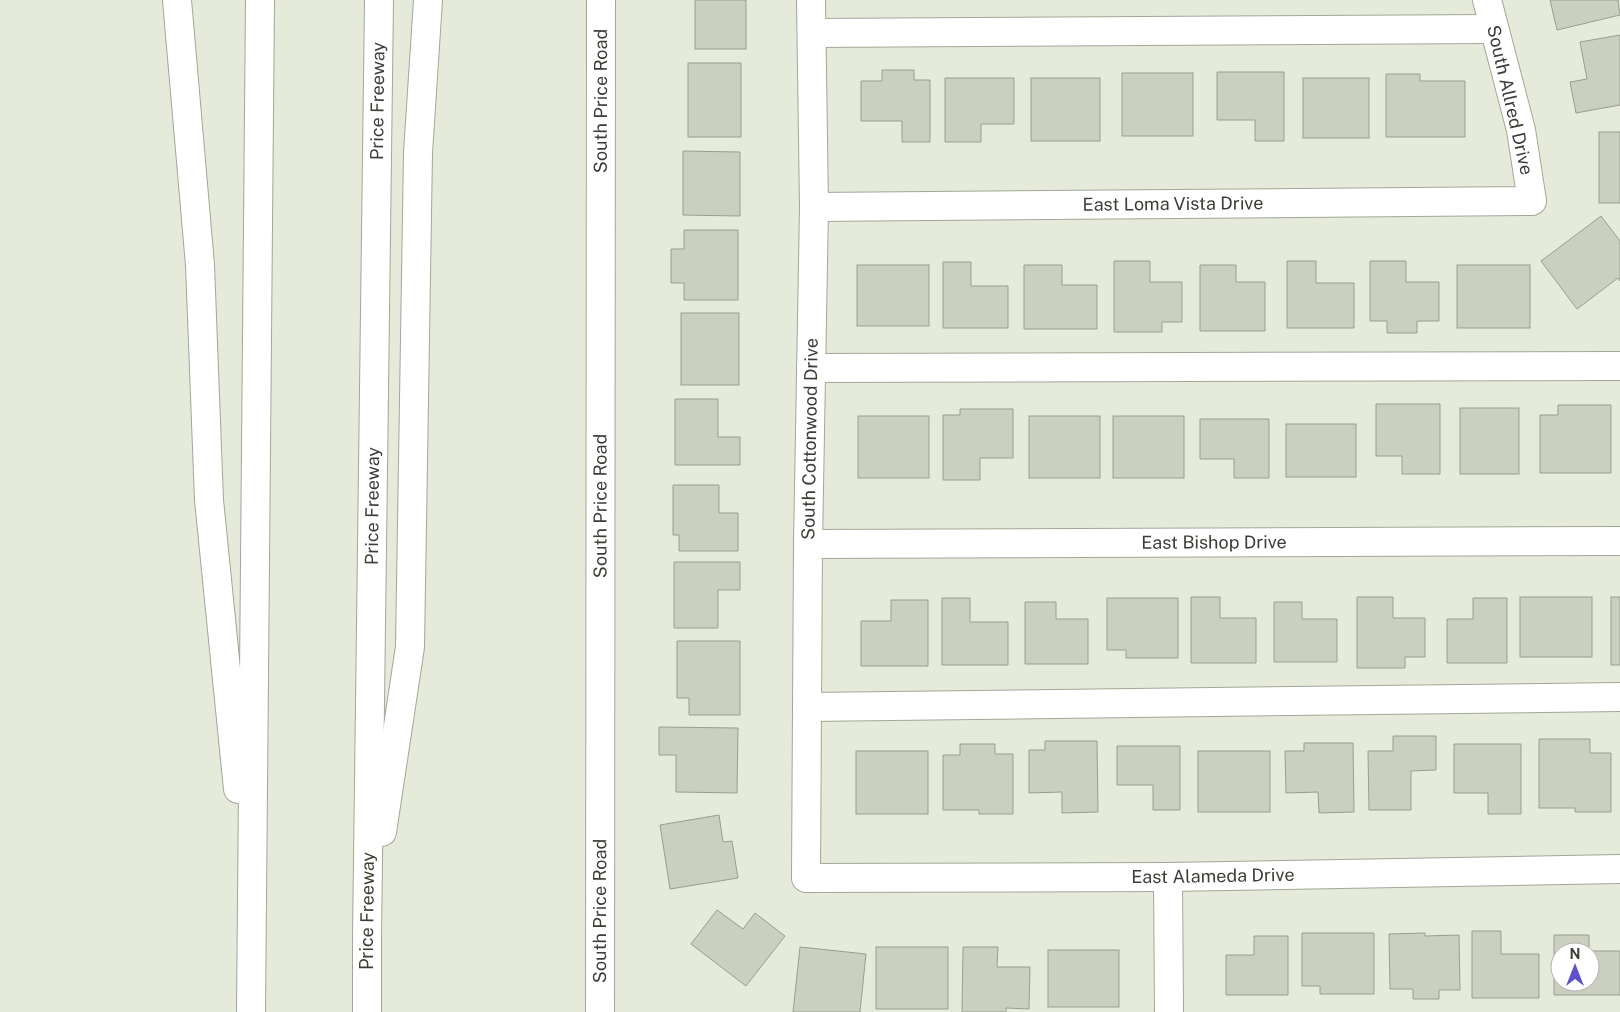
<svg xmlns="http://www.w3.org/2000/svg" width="1620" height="1012" font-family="'Public Sans',sans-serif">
  <rect width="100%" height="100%" fill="#e5eada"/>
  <g fill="#cbcfc0" stroke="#9a9e8f" fill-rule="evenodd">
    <rect x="695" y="0" width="51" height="49"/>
    <polygon points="1550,0 1618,0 1620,15 1557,30"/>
    <polygon points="1620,35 1620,105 1576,113 1570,82 1587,79 1580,42"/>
    <rect x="688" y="63" width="53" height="74"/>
    <polygon points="882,70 914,70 914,80 930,80 930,142 902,142 902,121 861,121 861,81 882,81"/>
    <polygon points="1217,72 1284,72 1284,141 1255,141 1255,120 1217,120"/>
    <rect x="1122" y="73" width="71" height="63"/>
    <polygon points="1386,74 1420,74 1420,81 1465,81 1465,137 1386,137"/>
    <polygon points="945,78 1014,78 1014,124 981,124 981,142 945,142"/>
    <rect x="1031" y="78" width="69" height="63"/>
    <rect x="1303" y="78" width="66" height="60"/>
    <rect x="1599" y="132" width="21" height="71"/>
    <polygon points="683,151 740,152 740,216 683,215"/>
    <polygon points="1601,216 1620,241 1620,281 1618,278 1577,309 1541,261"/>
    <polygon points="684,230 738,230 738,300 684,300 684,283 671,283 671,249 684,249"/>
    <polygon points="1114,261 1150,261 1150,282 1182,282 1182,322 1162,322 1162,332 1114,332"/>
    <polygon points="1287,261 1316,261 1316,283 1354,283 1354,328 1287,328"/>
    <polygon points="1370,261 1406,261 1406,282 1439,282 1439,321 1417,321 1417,333 1387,333 1387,321 1370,321"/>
    <polygon points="943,262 971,262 971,286 1008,286 1008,328 943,328"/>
    <rect x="857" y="265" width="72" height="61"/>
    <polygon points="1024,265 1062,265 1062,285 1097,285 1097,329 1024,329"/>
    <polygon points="1200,265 1236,265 1236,282 1265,282 1265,331 1200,331"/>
    <rect x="1457" y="265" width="73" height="63"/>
    <rect x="681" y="313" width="58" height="72"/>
    <polygon points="675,399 718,399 718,437 740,437 740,465 675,465"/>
    <polygon points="1376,404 1440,404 1440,474 1402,474 1402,456 1376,456"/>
    <polygon points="1558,405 1611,405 1611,473 1540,473 1540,415 1558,415"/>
    <rect x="1460" y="408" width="59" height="66"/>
    <polygon points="960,409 1013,409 1013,458 980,458 980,480 943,480 943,415 960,415"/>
    <rect x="858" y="416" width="71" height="62"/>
    <rect x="1029" y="416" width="71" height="62"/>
    <rect x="1113" y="416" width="71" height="62"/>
    <polygon points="1200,419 1269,419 1269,478 1234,478 1234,459 1200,459"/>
    <rect x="1286" y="424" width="70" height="53"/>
    <polygon points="673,485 719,485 719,513 738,513 738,551 679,551 679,535 673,535"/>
    <polygon points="674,562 740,562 740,590 718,590 718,628 674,628"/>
    <polygon points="1191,597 1220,597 1220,618 1256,618 1256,663 1191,663"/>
    <polygon points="1357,597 1393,597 1393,618 1425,618 1425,657 1405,657 1405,668 1357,668"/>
    <rect x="1520" y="597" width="72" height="60"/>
    <rect x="1611" y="597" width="9" height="68"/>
    <polygon points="942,598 970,598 970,622 1008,622 1008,665 942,665"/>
    <polygon points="1107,598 1178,598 1178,658 1126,658 1126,650 1107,650"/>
    <polygon points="1473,598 1507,598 1507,663 1447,663 1447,619 1473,619"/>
    <polygon points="891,600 928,600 928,666 861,666 861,621 891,621"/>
    <polygon points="1025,602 1056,602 1056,619 1088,619 1088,664 1025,664"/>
    <polygon points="1274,602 1302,602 1302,619 1337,619 1337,662 1274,662"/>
    <polygon points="677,641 740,641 740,715 689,715 689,698 677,698"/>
    <polygon points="659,727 738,728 737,793 676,792 676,755 659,755"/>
    <polygon points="1393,736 1436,736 1436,770 1411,771 1411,810 1369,810 1368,751 1393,751"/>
    <polygon points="1539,739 1590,739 1590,753 1611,753 1611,812 1575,812 1575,808 1539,808"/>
    <polygon points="1045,741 1097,741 1098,812 1062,813 1062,792 1029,793 1029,750 1045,750"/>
    <polygon points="1304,743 1353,743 1354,812 1319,813 1318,792 1286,793 1285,751 1304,751"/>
    <polygon points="960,744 995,744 995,754 1013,754 1013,814 979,814 979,810 943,810 943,755 960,755"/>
    <polygon points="1454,744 1521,744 1521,814 1488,814 1488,793 1454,793"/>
    <polygon points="1117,746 1180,746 1180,810 1153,810 1153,785 1117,785"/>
    <rect x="856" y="751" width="72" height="63"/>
    <rect x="1198" y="751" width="72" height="61"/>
    <polygon points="719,815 723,842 732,841 738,878 670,889 660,825"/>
    <polygon points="717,910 743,929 755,913 785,936 746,986 691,944"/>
    <polygon points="1472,931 1501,931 1501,954 1539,954 1539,998 1472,998"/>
    <polygon points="1302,933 1374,933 1374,994 1320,994 1320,986 1302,986"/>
    <polygon points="1425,933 1425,936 1459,935 1460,990 1439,990 1439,999 1413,999 1413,989 1390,989 1389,934"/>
    <path d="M1554,935H1589V951H1620V995H1554ZM1560,952H1590V982H1560Z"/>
    <polygon points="1254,936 1288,936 1288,995 1226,995 1226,955 1254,955"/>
    <polygon points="800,947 866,954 860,1012 793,1012"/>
    <rect x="876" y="947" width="72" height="62"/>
    <polygon points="963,947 998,947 997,967 1030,967 1029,1009 1006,1008 1006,1012 962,1012"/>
    <rect x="1048" y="950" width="71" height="57"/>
  </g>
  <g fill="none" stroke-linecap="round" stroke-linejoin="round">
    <defs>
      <g id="minor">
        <path id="s1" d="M811,0L814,207L808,544L806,878L1168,877L1620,869"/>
        <polyline points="812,33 1494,29"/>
        <path id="s2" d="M814,207L1532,201L1521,130L1487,0"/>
        <polyline points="811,368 1620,366"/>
        <path id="s3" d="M808,544L1620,541"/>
        <polyline points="807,707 1620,697"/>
        <polyline points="1168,877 1169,1012"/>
      </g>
      <g id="major">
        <path id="s4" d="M600,1012L601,0"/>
      </g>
      <g id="highway">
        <polyline points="177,0 200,265 209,500 238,789"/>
        <polyline points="382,832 410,647 418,153 428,0"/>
        <polyline points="251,1012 260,0"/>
        <path id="s5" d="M367,1012V938L379,0"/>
      </g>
    </defs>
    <use href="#minor" stroke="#a3a798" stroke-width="30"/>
    <use href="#major" stroke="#a3a798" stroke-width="30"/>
    <use href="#highway" stroke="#a3a798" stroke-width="30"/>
    <use href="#minor" stroke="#fff" stroke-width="28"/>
    <use href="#major" stroke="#fff" stroke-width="28"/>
    <use href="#highway" stroke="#fff" stroke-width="28"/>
  </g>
  <g text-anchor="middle" stroke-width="4" stroke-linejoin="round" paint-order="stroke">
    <g font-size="18" fill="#3b3d36" stroke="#fff">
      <text transform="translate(1510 100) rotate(77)" y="6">South Allred Drive</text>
      <text dy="6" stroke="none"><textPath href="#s5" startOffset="911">Price Freeway</textPath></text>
      <text dy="6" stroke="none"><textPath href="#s4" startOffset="911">South Price Road</textPath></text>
      <text dy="6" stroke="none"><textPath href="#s2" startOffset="359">East Loma Vista Drive</textPath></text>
      <text transform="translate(810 439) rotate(-89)" y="6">South Cottonwood Drive</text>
      <text dy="6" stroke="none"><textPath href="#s5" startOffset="506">Price Freeway</textPath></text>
      <text dy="6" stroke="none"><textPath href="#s4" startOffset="506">South Price Road</textPath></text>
      <text dy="6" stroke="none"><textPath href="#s3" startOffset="406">East Bishop Drive</textPath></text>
      <text dy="6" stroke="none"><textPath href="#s1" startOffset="1285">East Alameda Drive</textPath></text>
      <text dy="6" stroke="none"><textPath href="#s5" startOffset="101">Price Freeway</textPath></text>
      <text dy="6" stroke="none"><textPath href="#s4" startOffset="101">South Price Road</textPath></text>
    </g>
  </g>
  <g transform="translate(1575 967)"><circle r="24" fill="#ffffff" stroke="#b1b1af"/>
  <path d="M0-4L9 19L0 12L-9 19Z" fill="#5e51c9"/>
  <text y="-8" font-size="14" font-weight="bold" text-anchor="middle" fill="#3b3d36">N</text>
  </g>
</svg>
